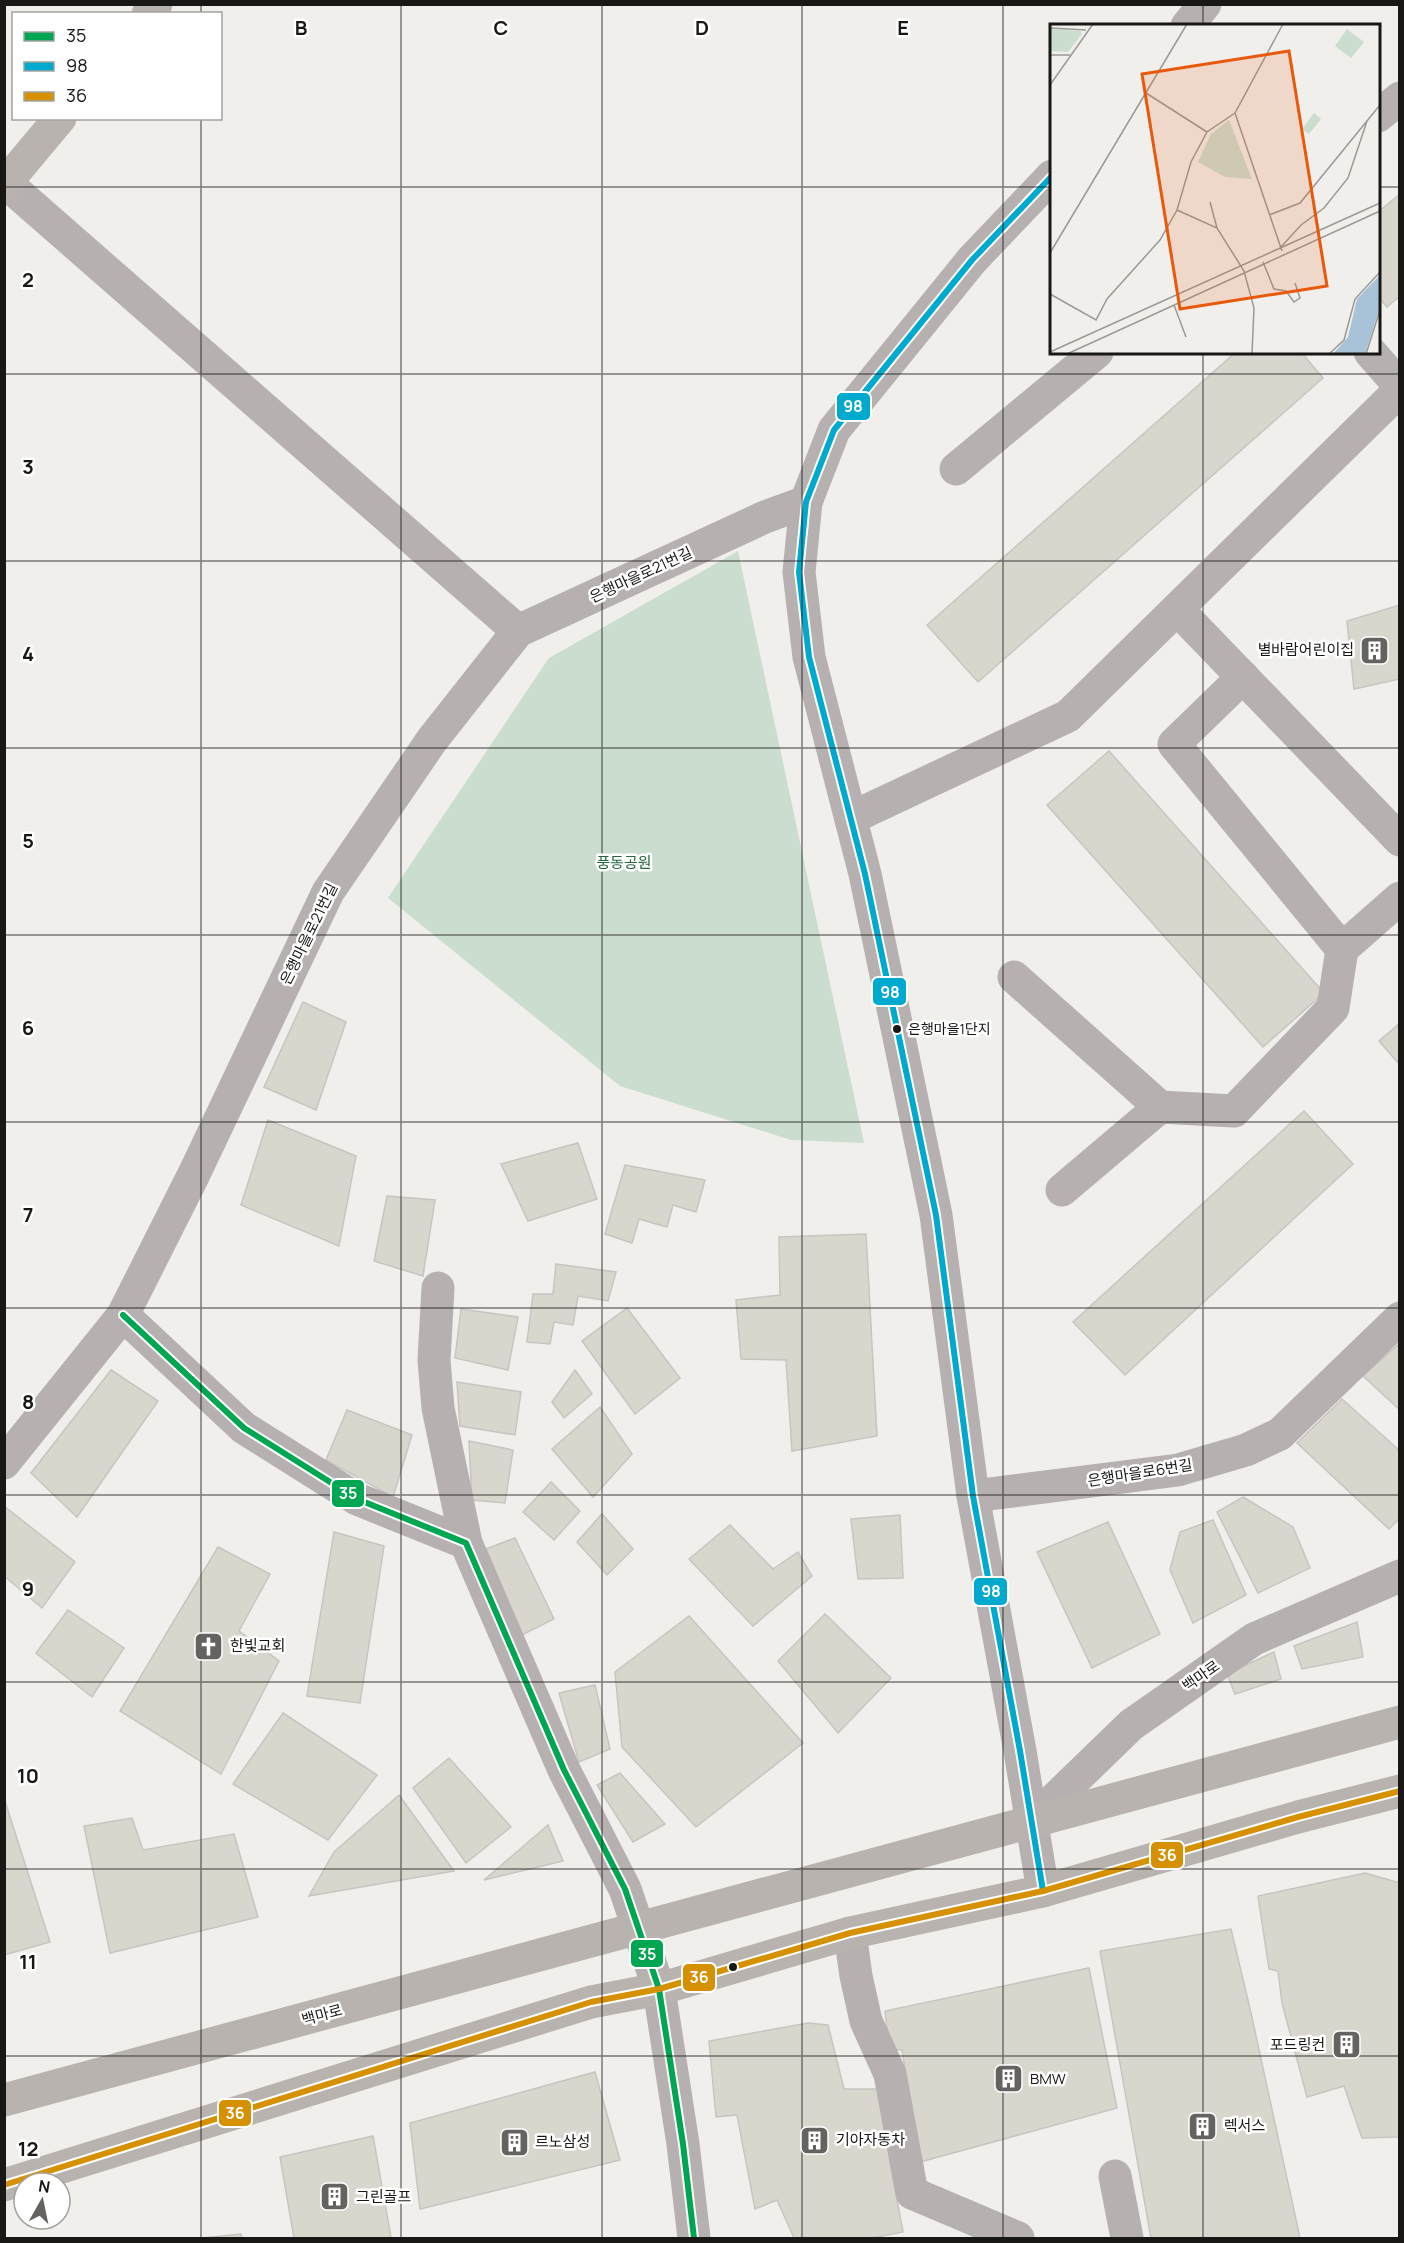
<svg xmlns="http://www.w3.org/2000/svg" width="1404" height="2243" font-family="Manrope,'Noto Sans KR',sans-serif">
  <rect width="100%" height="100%" fill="#f0efeb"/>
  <polygon fill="#cbddce" points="738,551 864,1143 791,1140 620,1086 388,898 549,658"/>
  <g fill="#d9d7cd" stroke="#c6c5c2" stroke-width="1.5">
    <polygon points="1400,194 1400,296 1387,307 1378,297 1378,212"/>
    <polygon points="1236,352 1301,352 1323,378 978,682 927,625"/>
    <polygon points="1400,605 1400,679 1354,689 1347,621"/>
    <polygon points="1109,751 1324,993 1263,1047 1047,805"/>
    <polygon points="303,1002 346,1022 316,1110 264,1087"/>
    <polygon points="1400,1023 1400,1065 1379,1041"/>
    <polygon points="1304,1111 1353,1164 1125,1375 1073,1322"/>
    <polygon points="268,1120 356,1156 339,1246 241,1205"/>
    <polygon points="578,1143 597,1199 528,1221 501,1164"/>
    <polygon points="625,1165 705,1180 696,1212 673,1205 667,1227 639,1219 632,1243 605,1234"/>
    <polygon points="387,1196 435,1200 423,1276 374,1261"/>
    <polygon points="866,1234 877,1436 792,1451 786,1360 741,1359 736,1300 780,1295 779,1237"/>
    <polygon points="556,1264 616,1272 608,1301 578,1296 573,1325 554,1322 550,1344 527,1342 533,1294 553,1294"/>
    <polygon points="627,1308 680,1378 635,1414 582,1341"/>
    <polygon points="461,1309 518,1317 508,1370 455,1358"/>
    <polygon points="1400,1343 1400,1410 1363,1376"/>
    <polygon points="111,1370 158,1401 77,1517 31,1473"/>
    <polygon points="575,1370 592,1394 564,1418 552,1402"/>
    <polygon points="457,1382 521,1392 515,1435 460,1426"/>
    <polygon points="1342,1399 1400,1451 1400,1518 1389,1529 1297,1443"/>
    <polygon points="600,1407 632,1454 593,1497 552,1449"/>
    <polygon points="347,1410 412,1435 393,1497 326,1460"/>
    <polygon points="469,1441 513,1450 505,1503 472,1500"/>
    <polygon points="551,1482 580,1511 554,1540 523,1512"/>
    <polygon points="1243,1497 1293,1527 1310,1568 1258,1593 1217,1512"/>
    <polygon points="4,1506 75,1562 42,1608 4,1576"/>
    <polygon points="602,1514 633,1549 607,1575 577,1542"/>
    <polygon points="900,1515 903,1578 858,1579 851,1519"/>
    <polygon points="1213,1520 1246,1595 1193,1623 1170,1570 1180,1532"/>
    <polygon points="1108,1522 1160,1634 1092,1668 1037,1552"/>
    <polygon points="730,1525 773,1569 798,1552 812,1576 753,1626 689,1559"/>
    <polygon points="334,1532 384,1546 360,1703 307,1696"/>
    <polygon points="515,1538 554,1619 522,1635 486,1549"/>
    <polygon points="218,1547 270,1574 239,1631 279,1661 221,1774 120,1711"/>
    <polygon points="68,1610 124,1648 92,1697 36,1653"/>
    <polygon points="825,1614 891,1678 838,1733 778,1661"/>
    <polygon points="689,1616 803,1743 696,1827 622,1747 615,1672"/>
    <polygon points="1357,1622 1363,1657 1302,1669 1294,1646"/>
    <polygon points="1274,1652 1281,1679 1235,1694 1227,1674"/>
    <polygon points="595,1685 610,1749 579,1762 559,1693"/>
    <polygon points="283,1713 377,1775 328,1840 233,1784"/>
    <polygon points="449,1758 511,1827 466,1863 413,1788"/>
    <polygon points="620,1773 665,1824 633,1842 597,1785"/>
    <polygon points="399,1795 454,1871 309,1896 334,1852"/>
    <polygon points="4,1798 50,1942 4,1955"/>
    <polygon points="132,1818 143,1850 234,1834 258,1917 110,1953 84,1826"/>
    <polygon points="548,1825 563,1861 484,1880"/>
    <polygon points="1365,1873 1400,1883 1400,2137 1362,2138 1344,2086 1307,2097 1282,2003 1278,1971 1269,1969 1258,1896"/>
    <polygon points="1231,1929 1251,2013 1300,2238 1151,2238 1100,1951"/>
    <polygon points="1089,1968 1117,2108 920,2162 902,2050 889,2049 885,2011"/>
    <polygon points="808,2023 828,2025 844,2089 882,2089 890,2163 903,2232 872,2238 794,2238 777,2200 755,2209 737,2115 716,2117 709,2041"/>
    <polygon points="595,2072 620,2160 420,2209 410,2123"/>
    <polygon points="373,2136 391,2237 383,2238 294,2238 280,2157"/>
    <polygon points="241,2234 242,2238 202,2238"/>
  </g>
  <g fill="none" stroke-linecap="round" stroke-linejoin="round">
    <g stroke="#b7b0b0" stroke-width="33">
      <polyline points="1187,26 1205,4"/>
      <polyline points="1378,116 1400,98"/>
      <polyline points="6,183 518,631"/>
      <polyline points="1370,352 1400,386"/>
      <polyline points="956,469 1097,352"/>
      <polyline points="1177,609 1400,840"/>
      <polyline points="1243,677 1174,744 1342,949"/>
      <polyline points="851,818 1068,716 1400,390"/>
      <polyline points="1014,977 1160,1107"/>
      <polyline points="1062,1190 1160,1107 1234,1111 1333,1008 1342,949 1400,898"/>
      <polyline points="438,1288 434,1360 438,1408 466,1543"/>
      <polyline points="123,1315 244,1428 357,1499 466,1543 564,1770 625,1889 659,1989 683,2144 694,2238"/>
      <polyline points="4,1463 123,1315 194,1174 328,892 432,740 518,631 765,517 806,502"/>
      <polyline points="973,1496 1178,1470 1246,1450 1280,1434 1400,1318"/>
      <polyline points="1032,1821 1131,1725 1254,1639 1400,1576"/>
      <polyline points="1043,1891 1020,1751 973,1496 936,1215 865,874 809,657 799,572 806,502 834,430 972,260 1052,176"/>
      <polyline points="850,1933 856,1976 866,2021 890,2074 912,2193 1018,2238"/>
      <polyline points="1115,2176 1127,2238"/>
    </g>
    <g stroke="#b9b3b0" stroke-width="33">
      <polyline points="148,14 156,4"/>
      <polyline points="4,185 60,118"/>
      <polyline points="4,2100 1400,1722"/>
      <polyline points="4,2185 591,2002 659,1989 850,1933 1043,1891 1298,1817 1400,1791"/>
    </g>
    <defs>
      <polyline id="bus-1" points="123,1315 244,1428 357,1499 466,1543 564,1770 625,1889 659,1989 683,2144 694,2238"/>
      <polyline id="bus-2" points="1043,1891 1020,1751 973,1496 936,1215 865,874 809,657 799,572 806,502 834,430 972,260 1052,176"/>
      <polyline id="bus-3" points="4,2185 591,2002 659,1989 850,1933 1043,1891 1298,1817 1400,1791"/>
    </defs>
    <use href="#bus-1" stroke="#fff" stroke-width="10"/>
    <use href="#bus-2" stroke="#fff" stroke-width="10"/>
    <use href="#bus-3" stroke="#fff" stroke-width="10"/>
    <use href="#bus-1" stroke="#00a651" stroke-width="6"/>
    <use href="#bus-2" stroke="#00a9ce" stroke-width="6"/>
    <use href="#bus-3" stroke="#d69103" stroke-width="6"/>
  </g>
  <path fill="none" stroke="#181715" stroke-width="1.5" stroke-opacity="0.55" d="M201,4V14M401,4V2238M602,4V2238M802,4V2238M1003,4V2238M1203,4V26M201,118V2238M4,187H1052M1378,187H1400M1203,352V2238M4,374H1400M4,561H1400M4,748H1400M4,935H1400M4,1122H1400M4,1308H1400M4,1495H1400M4,1682H1400M4,1869H1400M4,2056H1400"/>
  <defs>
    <symbol id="building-square" viewBox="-11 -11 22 22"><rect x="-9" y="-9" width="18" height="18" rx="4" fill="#646360" stroke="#fff"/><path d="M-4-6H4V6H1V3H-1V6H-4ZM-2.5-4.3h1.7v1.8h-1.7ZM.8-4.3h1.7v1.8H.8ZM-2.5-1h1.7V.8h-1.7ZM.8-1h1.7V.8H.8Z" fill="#fff"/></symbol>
    <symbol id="church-square" viewBox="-11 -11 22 22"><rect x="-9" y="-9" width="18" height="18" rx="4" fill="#646360" stroke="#fff"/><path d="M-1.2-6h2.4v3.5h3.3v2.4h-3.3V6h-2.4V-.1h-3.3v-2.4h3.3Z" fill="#fff"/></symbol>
  </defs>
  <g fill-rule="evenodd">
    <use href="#building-square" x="1358" y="634" width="33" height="33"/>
    <use href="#church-square" x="192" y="1630" width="33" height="33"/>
    <use href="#building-square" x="1330" y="2028" width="33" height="33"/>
    <use href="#building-square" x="992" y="2062" width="33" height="33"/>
    <use href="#building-square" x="1186" y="2110" width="33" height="33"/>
    <use href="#building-square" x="798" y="2124" width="33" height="33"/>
    <use href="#building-square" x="498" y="2126" width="33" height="33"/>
    <use href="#building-square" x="318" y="2180" width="33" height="33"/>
  </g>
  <g fill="#181715" stroke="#fff" stroke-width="2">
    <circle cx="897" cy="1029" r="5"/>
    <circle cx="733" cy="1967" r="5"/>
  </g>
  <g text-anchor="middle" stroke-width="5" stroke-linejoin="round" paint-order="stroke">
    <g font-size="14" fill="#181715" stroke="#fff" text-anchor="start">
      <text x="908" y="1034">은행마을1단지</text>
    </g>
    <g font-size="15" fill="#181715" stroke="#fff">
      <text transform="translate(641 575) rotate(-25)" y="5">은행마을로21번길</text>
      <text transform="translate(309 934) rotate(-64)" y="5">은행마을로21번길</text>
      <text transform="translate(1140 1473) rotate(-9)" y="5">은행마을로6번길</text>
      <text transform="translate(1201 1676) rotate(-35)" y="5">백마로</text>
      <text transform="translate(322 2015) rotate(-15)" y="5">백마로</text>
    </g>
    <g font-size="15" fill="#181715" stroke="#fff" text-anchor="start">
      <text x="1354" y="655" text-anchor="end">별바람어린이집</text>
      <text x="230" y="1651">한빛교회</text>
      <text x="1325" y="2050" text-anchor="end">포드링컨</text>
      <text x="1030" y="2084">BMW</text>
      <text x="1224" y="2131">렉서스</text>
      <text x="836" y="2145">기아자동차</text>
      <text x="535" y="2147">르노삼성</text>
      <text x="356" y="2202">그린골프</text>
    </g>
    <g font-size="15" fill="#256640" stroke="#fff">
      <text x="624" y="868">풍동공원</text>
    </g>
  </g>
  <g transform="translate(1050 24)">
    <rect width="330" height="330" fill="#f0efeb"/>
    <path d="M0,5L30,7L32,10L18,28L0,27ZM297,5L314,18L301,34L285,22ZM264,89L271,95L259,110L252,105ZM179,96L202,155L175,153L148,138L161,110Z" fill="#cbddce"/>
    <path d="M330,251V283L315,330H283L298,313L307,275Z" fill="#a8c2d7"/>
    <path fill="none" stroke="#9a9995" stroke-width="1.5" d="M0,4L36,6M0,31H20M0,61L43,0M96,69L157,108M160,178L167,204M127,186L167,204L194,247L204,284L202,330M219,191L250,179L330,81M231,223L251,201L274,184L298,154L317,97M232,227L185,89L233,0M0,229L137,0M213,238L224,265L236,267L244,278L250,274L245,259M0,270L46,296L57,275L110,216L127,186L141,138L157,108L185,89M124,281L136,313M0,328L330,179M17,330L330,187M279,330L294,316L305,275L330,248M316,330L330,286"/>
    <path fill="#e8590c" fill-opacity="0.15" stroke="#e8590c" stroke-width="3" d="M239,27L277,262L130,285L92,50Z"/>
    <rect width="330" height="330" fill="none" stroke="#181715" stroke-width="3"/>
  </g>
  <g font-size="20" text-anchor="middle" font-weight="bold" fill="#181715" stroke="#fff" stroke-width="5" stroke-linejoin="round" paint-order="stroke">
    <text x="301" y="35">B</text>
    <text x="501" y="35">C</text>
    <text x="702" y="35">D</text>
    <text x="903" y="35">E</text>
    <text x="28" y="287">2</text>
    <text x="28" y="474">3</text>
    <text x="28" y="661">4</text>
    <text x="28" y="848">5</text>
    <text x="28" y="1035">6</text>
    <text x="28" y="1222">7</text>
    <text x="28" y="1409">8</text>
    <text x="28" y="1596">9</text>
    <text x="28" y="1783">10</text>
    <text x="28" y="1969">11</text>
    <text x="28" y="2156">12</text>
  </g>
  <g stroke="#fff" stroke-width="2">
    <rect x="836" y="392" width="35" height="29" rx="6" fill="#00a9ce"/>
    <rect x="872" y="977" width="35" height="29" rx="6" fill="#00a9ce"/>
    <rect x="331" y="1479" width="34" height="29" rx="6" fill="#00a651"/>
    <rect x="973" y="1577" width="35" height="29" rx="6" fill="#00a9ce"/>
    <rect x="1150" y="1841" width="34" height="28" rx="6" fill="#d69103"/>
    <rect x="630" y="1939" width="34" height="29" rx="6" fill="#00a651"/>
    <rect x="682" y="1963" width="34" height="29" rx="6" fill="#d69103"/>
    <rect x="218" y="2099" width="34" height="28" rx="6" fill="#d69103"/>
  </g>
  <g font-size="16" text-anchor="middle" font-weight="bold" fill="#fff">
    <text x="853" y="412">98</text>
    <text x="890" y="998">98</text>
    <text x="348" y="1499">35</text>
    <text x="991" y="1597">98</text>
    <text x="1167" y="1861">36</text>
    <text x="647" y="1960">35</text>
    <text x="699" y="1983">36</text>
    <text x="235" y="2119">36</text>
  </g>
  <rect width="1404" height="2243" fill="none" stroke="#181715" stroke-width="12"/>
  <rect x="12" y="12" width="210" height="108" fill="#ffffff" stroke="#a3a2a1" stroke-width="1.5"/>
  <rect x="24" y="32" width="30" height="9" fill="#00a651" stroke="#a3a2a1" stroke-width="1.5"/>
  <text x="66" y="42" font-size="18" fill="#181715">35</text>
  <rect x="24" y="62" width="30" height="9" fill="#00a9ce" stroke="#a3a2a1" stroke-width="1.5"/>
  <text x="66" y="72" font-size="18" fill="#181715">98</text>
  <rect x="24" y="92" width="30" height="9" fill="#d69103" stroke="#a3a2a1" stroke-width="1.5"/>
  <text x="66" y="102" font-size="18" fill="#181715">36</text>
  <g transform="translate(42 2201) rotate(9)"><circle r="28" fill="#ffffff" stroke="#a3a2a1" stroke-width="1.5"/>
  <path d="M0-4.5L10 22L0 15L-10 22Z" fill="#646360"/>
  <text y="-9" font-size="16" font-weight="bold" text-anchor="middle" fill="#181715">N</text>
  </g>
</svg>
